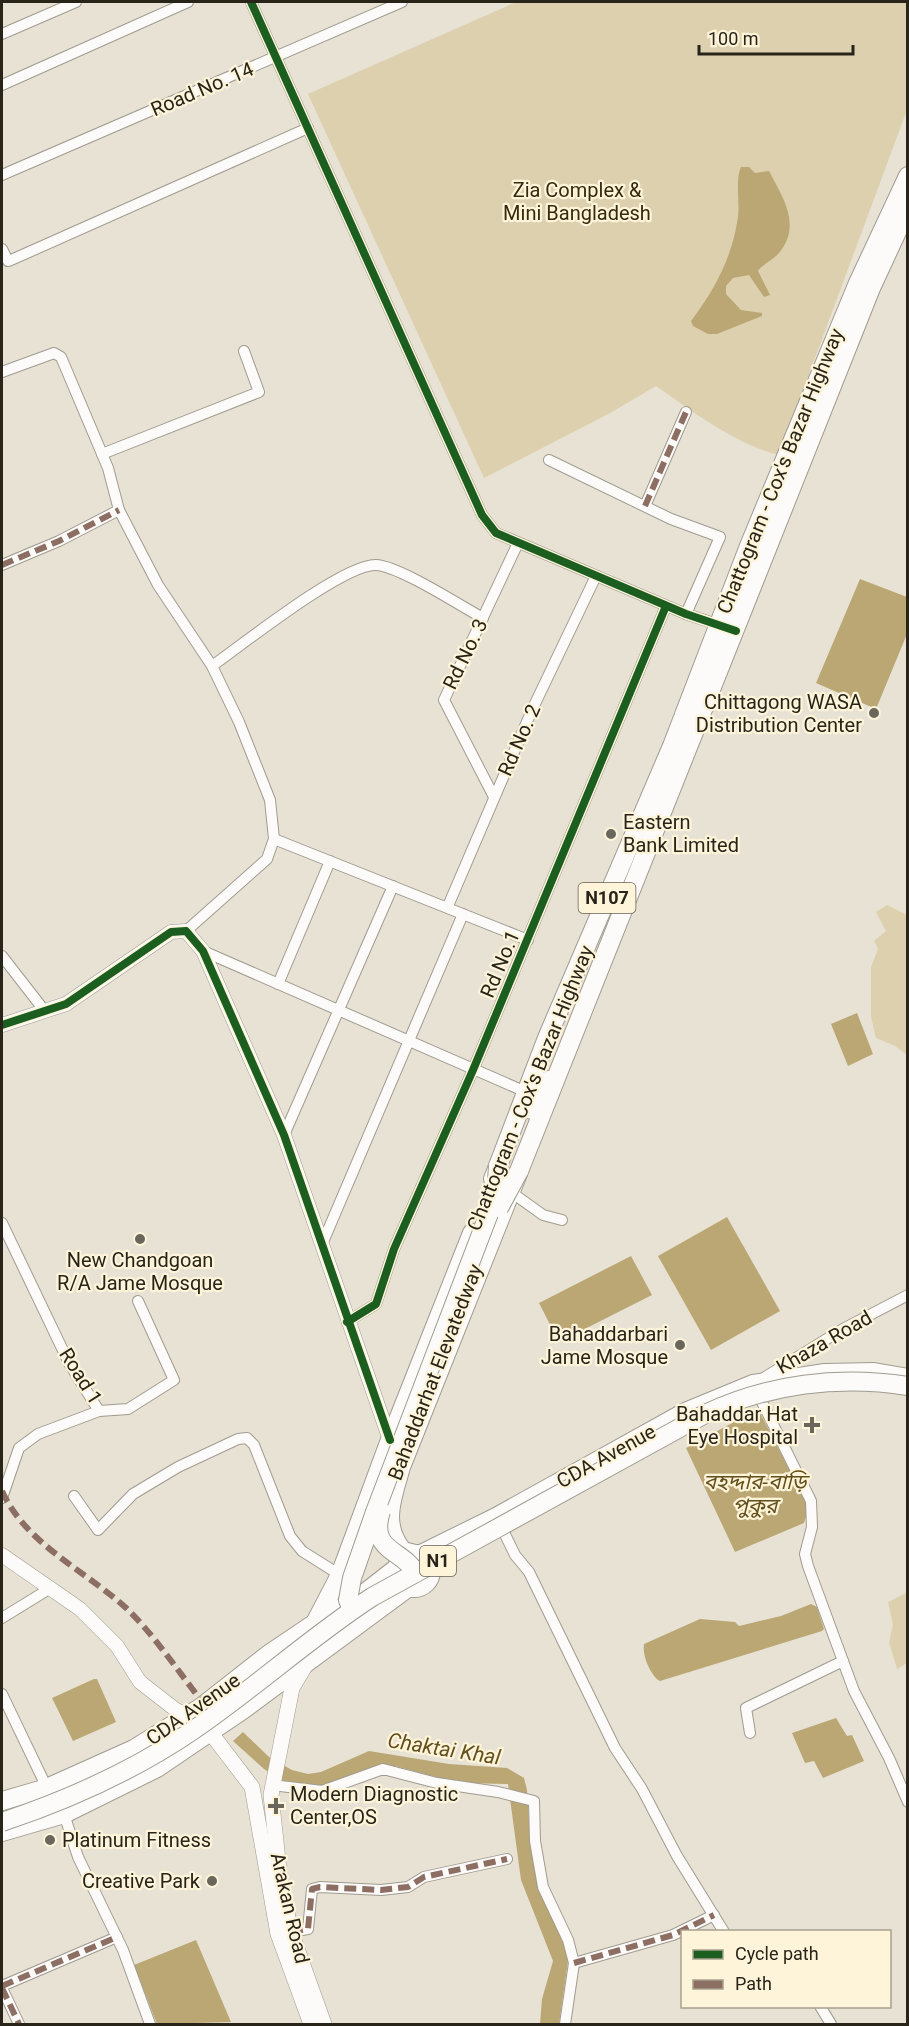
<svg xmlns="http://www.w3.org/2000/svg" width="909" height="2026" font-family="Roboto,'Noto Sans Bengali',sans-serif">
  <rect width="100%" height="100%" fill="#e8e2d4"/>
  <g fill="#dcd0af">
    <path d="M516,2H907V110L779,455C735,444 693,412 656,386L612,412L484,478L308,94Z"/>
    <polygon points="887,905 907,915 907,1055 895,1046 876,1038 871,1017 871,967 878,949 874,941 886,931 876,912"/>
    <polygon points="906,1593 907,1663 897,1669 889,1642 893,1625 888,1602"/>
  </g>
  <g fill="#baa774">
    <path d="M741,167H749L755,173L769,171C783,198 802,225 779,253C773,260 763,264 758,271L770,295L764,297L749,275L733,278L726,286V294L741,310L762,313V316L717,334H708L693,326L691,321C715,289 732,258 738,217C740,203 735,179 741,167Z"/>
    <polygon points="860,579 907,597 907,634 876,709 816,683"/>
    <polygon points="857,1013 873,1054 848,1066 831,1024"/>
    <polygon points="727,1217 780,1311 711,1350 658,1256"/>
    <polygon points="631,1256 652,1295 559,1342 539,1303"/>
    <polygon points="758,1409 809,1508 804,1523 735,1552 686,1448"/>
    <path d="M811,1604L817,1607L824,1629L822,1631L660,1681C651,1676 642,1656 644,1644L700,1619L735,1622L739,1626L781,1616Z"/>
    <polygon points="94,1679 97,1679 116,1722 73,1741 52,1698"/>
    <polygon points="836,1718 847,1736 852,1735 864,1761 823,1778 814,1761 805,1763 792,1733"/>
    <polygon points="243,1732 269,1757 292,1770 308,1774 321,1772 369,1751 449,1764 507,1768 524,1778 527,1790 530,1839 540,1888 569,1954 559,2024 540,2024 542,1999 553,1961 521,1880 508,1784 458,1783 395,1766 379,1767 327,1787 285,1782 264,1769 233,1741"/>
    <polygon points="196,1940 231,2022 157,2024 134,1965"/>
  </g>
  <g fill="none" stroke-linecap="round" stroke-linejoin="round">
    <defs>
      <g id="minor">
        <polyline points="251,2 482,515 496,533 686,614 722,626"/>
        <polyline points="2,34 76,2"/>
        <polyline points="2,85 188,2"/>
        <polyline points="2,175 402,2"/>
        <polyline points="2,249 8,261 11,260 308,128"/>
        <polyline points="2,372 54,353 61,357 108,468 119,510 158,585 212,666 239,722 270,800 274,839 267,859 186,931"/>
        <polyline points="102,454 259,392 244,351"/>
        <polyline points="549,460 671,519 720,537 686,614"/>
        <polyline points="645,506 686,412"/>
        <polyline points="2,565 59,541 119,510"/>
        <path d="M212,666C242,645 343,564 376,565C399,566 459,605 483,618"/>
        <polyline points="494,797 444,700 518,543"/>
        <polyline points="274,839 528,940"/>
        <polyline points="448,906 532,710 596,576"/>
        <polyline points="203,951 526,1092"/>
        <polyline points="2,956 44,1010"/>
        <polyline points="278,984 330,861"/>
        <polyline points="284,1135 393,886"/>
        <polyline points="511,1192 543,1215 562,1220"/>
        <polyline points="2,1223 69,1363 99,1411 128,1409 174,1380 138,1301"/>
        <polyline points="323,1242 463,914"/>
        <polyline points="347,1322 376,1304 394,1249 473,1070 666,606"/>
        <polyline points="762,1379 843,1329 908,1295"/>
        <polyline points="757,1392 811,1501 812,1527 805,1554 808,1566 854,1691 889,1758 908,1802"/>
        <polyline points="74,1496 98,1530 133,1494 178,1467 238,1439 247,1438 254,1445 290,1536 302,1551 340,1575"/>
        <polyline points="2,1498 19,1448 38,1434 99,1411"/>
        <polyline points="499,1522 515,1555 529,1572 615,1748 642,1789 677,1856 724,1932"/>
        <polyline points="2,1618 49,1589"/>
        <polyline points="2,1694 47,1788"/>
        <polyline points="750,1733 746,1708 843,1661"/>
        <polyline points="272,1785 322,1791 383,1769 437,1783 498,1792 534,1801 535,1841 543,1887 568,1940 574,1963 565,2024"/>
        <polyline points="64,1814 78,1857 123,1950 150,2024"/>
        <polyline points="291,1932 308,1929 312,1889 320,1887 381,1890 408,1887 424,1877 507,1859"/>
        <polyline points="574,1963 673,1935 714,1915"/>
        <polyline points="2,1986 117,1937"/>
        <polyline points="2,1988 19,2024"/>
        <polyline points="820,2006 831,2024"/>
      </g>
      <g id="tertiary">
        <polyline points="2,1025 66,1004 171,932 186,931 203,951 284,1135 390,1440"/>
        <polyline points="2,1555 80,1609 117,1646 140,1682 176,1710 188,1715"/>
      </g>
      <g id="secondary">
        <polyline points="305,1666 292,1688 271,1795 280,1879 291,1932 324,2024"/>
        <polyline points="202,1726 210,1732 252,1787 278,1934 311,2024"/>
      </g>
      <polyline id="primary" points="532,1110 549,1080"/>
      <g id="trunk">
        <path d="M908,208L871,288L401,1467C393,1497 380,1524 403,1551L419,1555L496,1517L685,1412L753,1384L825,1373L874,1372L908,1378"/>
        <polyline points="493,1179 547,1038 672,746 749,546 858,283 908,176"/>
        <circle cx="414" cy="1571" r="17"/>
        <polyline points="315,1623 340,1575 390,1440 472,1233"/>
        <polyline points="2,1801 47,1788 134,1749 200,1708 269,1654 315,1623 357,1599 398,1567"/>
        <polyline points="2,1832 64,1814 157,1768 244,1709 409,1587"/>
      </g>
    </defs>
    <use href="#minor" stroke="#a09b90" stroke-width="12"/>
    <use href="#tertiary" stroke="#a09b90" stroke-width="15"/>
    <use href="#secondary" stroke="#a09b90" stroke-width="16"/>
    <use href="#primary" stroke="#a09b90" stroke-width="20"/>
    <use href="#trunk" stroke="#a09b90" stroke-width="20"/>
    <use href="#minor" stroke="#fcfbf9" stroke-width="10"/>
    <use href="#tertiary" stroke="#fcfbf9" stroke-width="14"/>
    <use href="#secondary" stroke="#fcfbf9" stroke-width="15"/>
    <use href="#primary" stroke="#fcfbf9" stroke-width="18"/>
    <use href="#trunk" stroke="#fcfbf9" stroke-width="18"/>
    <defs>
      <g id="primary-bridge">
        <polyline points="499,1208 519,1171"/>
        <path d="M381,1511C368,1552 403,1549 416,1573"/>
        <polyline points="352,1610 348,1600 352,1578 375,1512 496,1195 498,1166"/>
      </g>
      <path id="trunk-bridge" d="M2,1822C68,1800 133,1771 192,1731C254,1689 309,1638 372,1597L705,1414C768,1384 839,1375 908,1386"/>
    </defs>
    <use href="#primary-bridge" stroke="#a09b90" stroke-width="20" stroke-linecap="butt"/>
    <use href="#trunk-bridge" stroke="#a09b90" stroke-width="20" stroke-linecap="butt"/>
    <use href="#primary-bridge" stroke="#fcfbf9" stroke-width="18"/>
    <use href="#trunk-bridge" stroke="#fcfbf9" stroke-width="18"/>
    <g stroke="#8d6e63" stroke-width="6" stroke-dasharray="12 6" stroke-linecap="butt">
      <polyline points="645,506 686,412"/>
      <polyline points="2,565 59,541 119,510"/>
      <path d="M2,1491C26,1544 84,1570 125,1607C153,1633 180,1674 204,1704"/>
      <polyline points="291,1932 308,1929 312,1889 320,1887 381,1890 408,1887 424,1877 507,1859"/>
      <polyline points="574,1963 673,1935 714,1915"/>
      <polyline points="2,1986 117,1937"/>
      <polyline points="2,1988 19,2024"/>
    </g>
    <defs>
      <g id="cycleway">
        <polyline points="251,2 482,515 496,533 686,614 736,631"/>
        <polyline points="2,1025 66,1004 171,932 186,931 203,951 284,1135 390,1440"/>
        <polyline points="347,1322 376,1304 394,1249 473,1070 666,606"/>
      </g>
    </defs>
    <use href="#cycleway" stroke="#fef4d9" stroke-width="11"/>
    <use href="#cycleway" stroke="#1b5e20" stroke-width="8"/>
  </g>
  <g fill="#6b665b" stroke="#fef4d9" stroke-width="2">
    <circle cx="874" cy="713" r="6"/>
    <circle cx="611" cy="834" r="6"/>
    <circle cx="140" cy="1239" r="6"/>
    <circle cx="680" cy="1345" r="6"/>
    <path d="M809 1416h6v6h6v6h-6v6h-6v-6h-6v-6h6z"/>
    <path d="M273 1797h6v6h6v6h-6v6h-6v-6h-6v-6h6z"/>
    <circle cx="50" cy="1840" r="6"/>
    <circle cx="212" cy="1881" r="6"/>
  </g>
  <g text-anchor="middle" stroke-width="4.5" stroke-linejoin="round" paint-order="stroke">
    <g fill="#fef4d9" stroke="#686253" stroke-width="1.5">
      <rect x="578.5" y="883" width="57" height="30" rx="4.5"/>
      <rect x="420" y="1546" width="36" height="30" rx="4.5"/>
    </g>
    <g font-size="18" font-weight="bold" fill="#28241a">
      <text x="607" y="904">N107</text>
      <text x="438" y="1567">N1</text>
    </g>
    <g font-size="20" fill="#28241a" stroke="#fef4d9">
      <text transform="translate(202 89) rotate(-23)" y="7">Road No. 14</text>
      <text transform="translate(780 471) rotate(-68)" y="7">Chattogram - Cox's Bazar Highway</text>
      <text transform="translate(465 654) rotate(-64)" y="7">Rd No. 3</text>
      <text transform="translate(519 740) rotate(-66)" y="7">Rd No. 2</text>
      <text transform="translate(500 964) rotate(-67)" y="7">Rd No.1</text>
      <text transform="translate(530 1088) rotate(-68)" y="7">Chattogram - Cox's Bazar Highway</text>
      <text transform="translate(824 1342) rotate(-30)" y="7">Khaza Road</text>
      <text transform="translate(435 1372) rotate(-69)" y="7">Bahaddarhat Elevatedway</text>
      <text transform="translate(81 1376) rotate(58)" y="7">Road 1</text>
      <text transform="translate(606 1456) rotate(-29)" y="7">CDA Avenue</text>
      <text transform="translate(193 1709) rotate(-35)" y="7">CDA Avenue</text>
      <text transform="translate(290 1908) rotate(77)" y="7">Arakan Road</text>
    </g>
    <g font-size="20" fill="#362a0c" stroke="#fef4d9">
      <text x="577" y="197">Zia Complex &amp;<tspan x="577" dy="23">Mini Bangladesh</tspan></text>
    </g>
    <g font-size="20" fill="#28241a" stroke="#fef4d9" text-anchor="end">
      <text x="862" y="709">Chittagong WASA<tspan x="862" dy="23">Distribution Center</tspan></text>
      <text x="623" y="829" text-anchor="start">Eastern<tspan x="623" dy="23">Bank Limited</tspan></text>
      <text x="140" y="1267" text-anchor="middle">New Chandgoan<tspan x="140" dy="23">R/A Jame Mosque</tspan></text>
      <text x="668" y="1341">Bahaddarbari<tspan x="668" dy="23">Jame Mosque</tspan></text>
      <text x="798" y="1421">Bahaddar Hat<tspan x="798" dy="23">Eye Hospital</tspan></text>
      <text x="290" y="1801" text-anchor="start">Modern Diagnostic<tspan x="290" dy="23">Center,OS</tspan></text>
      <text x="62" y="1847" text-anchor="start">Platinum Fitness</text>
      <text x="200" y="1888">Creative Park</text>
    </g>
    <g font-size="21" font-style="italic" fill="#62501c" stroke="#fef4d9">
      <text x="755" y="1489">বহদ্দার-বাড়ি<tspan x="755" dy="24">পুকুর</tspan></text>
      <text transform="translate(444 1749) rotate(9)" y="7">Chaktai Khal</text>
    </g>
  </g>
  <rect width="909" height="2026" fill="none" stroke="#28241a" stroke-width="6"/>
  <rect x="681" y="1930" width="210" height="78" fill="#fef4d9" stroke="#a8a18d" stroke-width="1.5"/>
  <rect x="693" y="1950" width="30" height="9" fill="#1b5e20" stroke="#a8a18d" stroke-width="1.5"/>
  <text x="735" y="1960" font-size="18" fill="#28241a">Cycle path</text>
  <rect x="693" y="1980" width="30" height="9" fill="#8d6e63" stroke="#a8a18d" stroke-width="1.5"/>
  <text x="735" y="1990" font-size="18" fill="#28241a">Path</text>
  <path d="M699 45v9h154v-9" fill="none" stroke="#28241a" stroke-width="3"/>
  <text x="708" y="45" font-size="18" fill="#28241a" stroke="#fef4d9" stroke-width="4.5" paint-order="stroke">100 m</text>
</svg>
